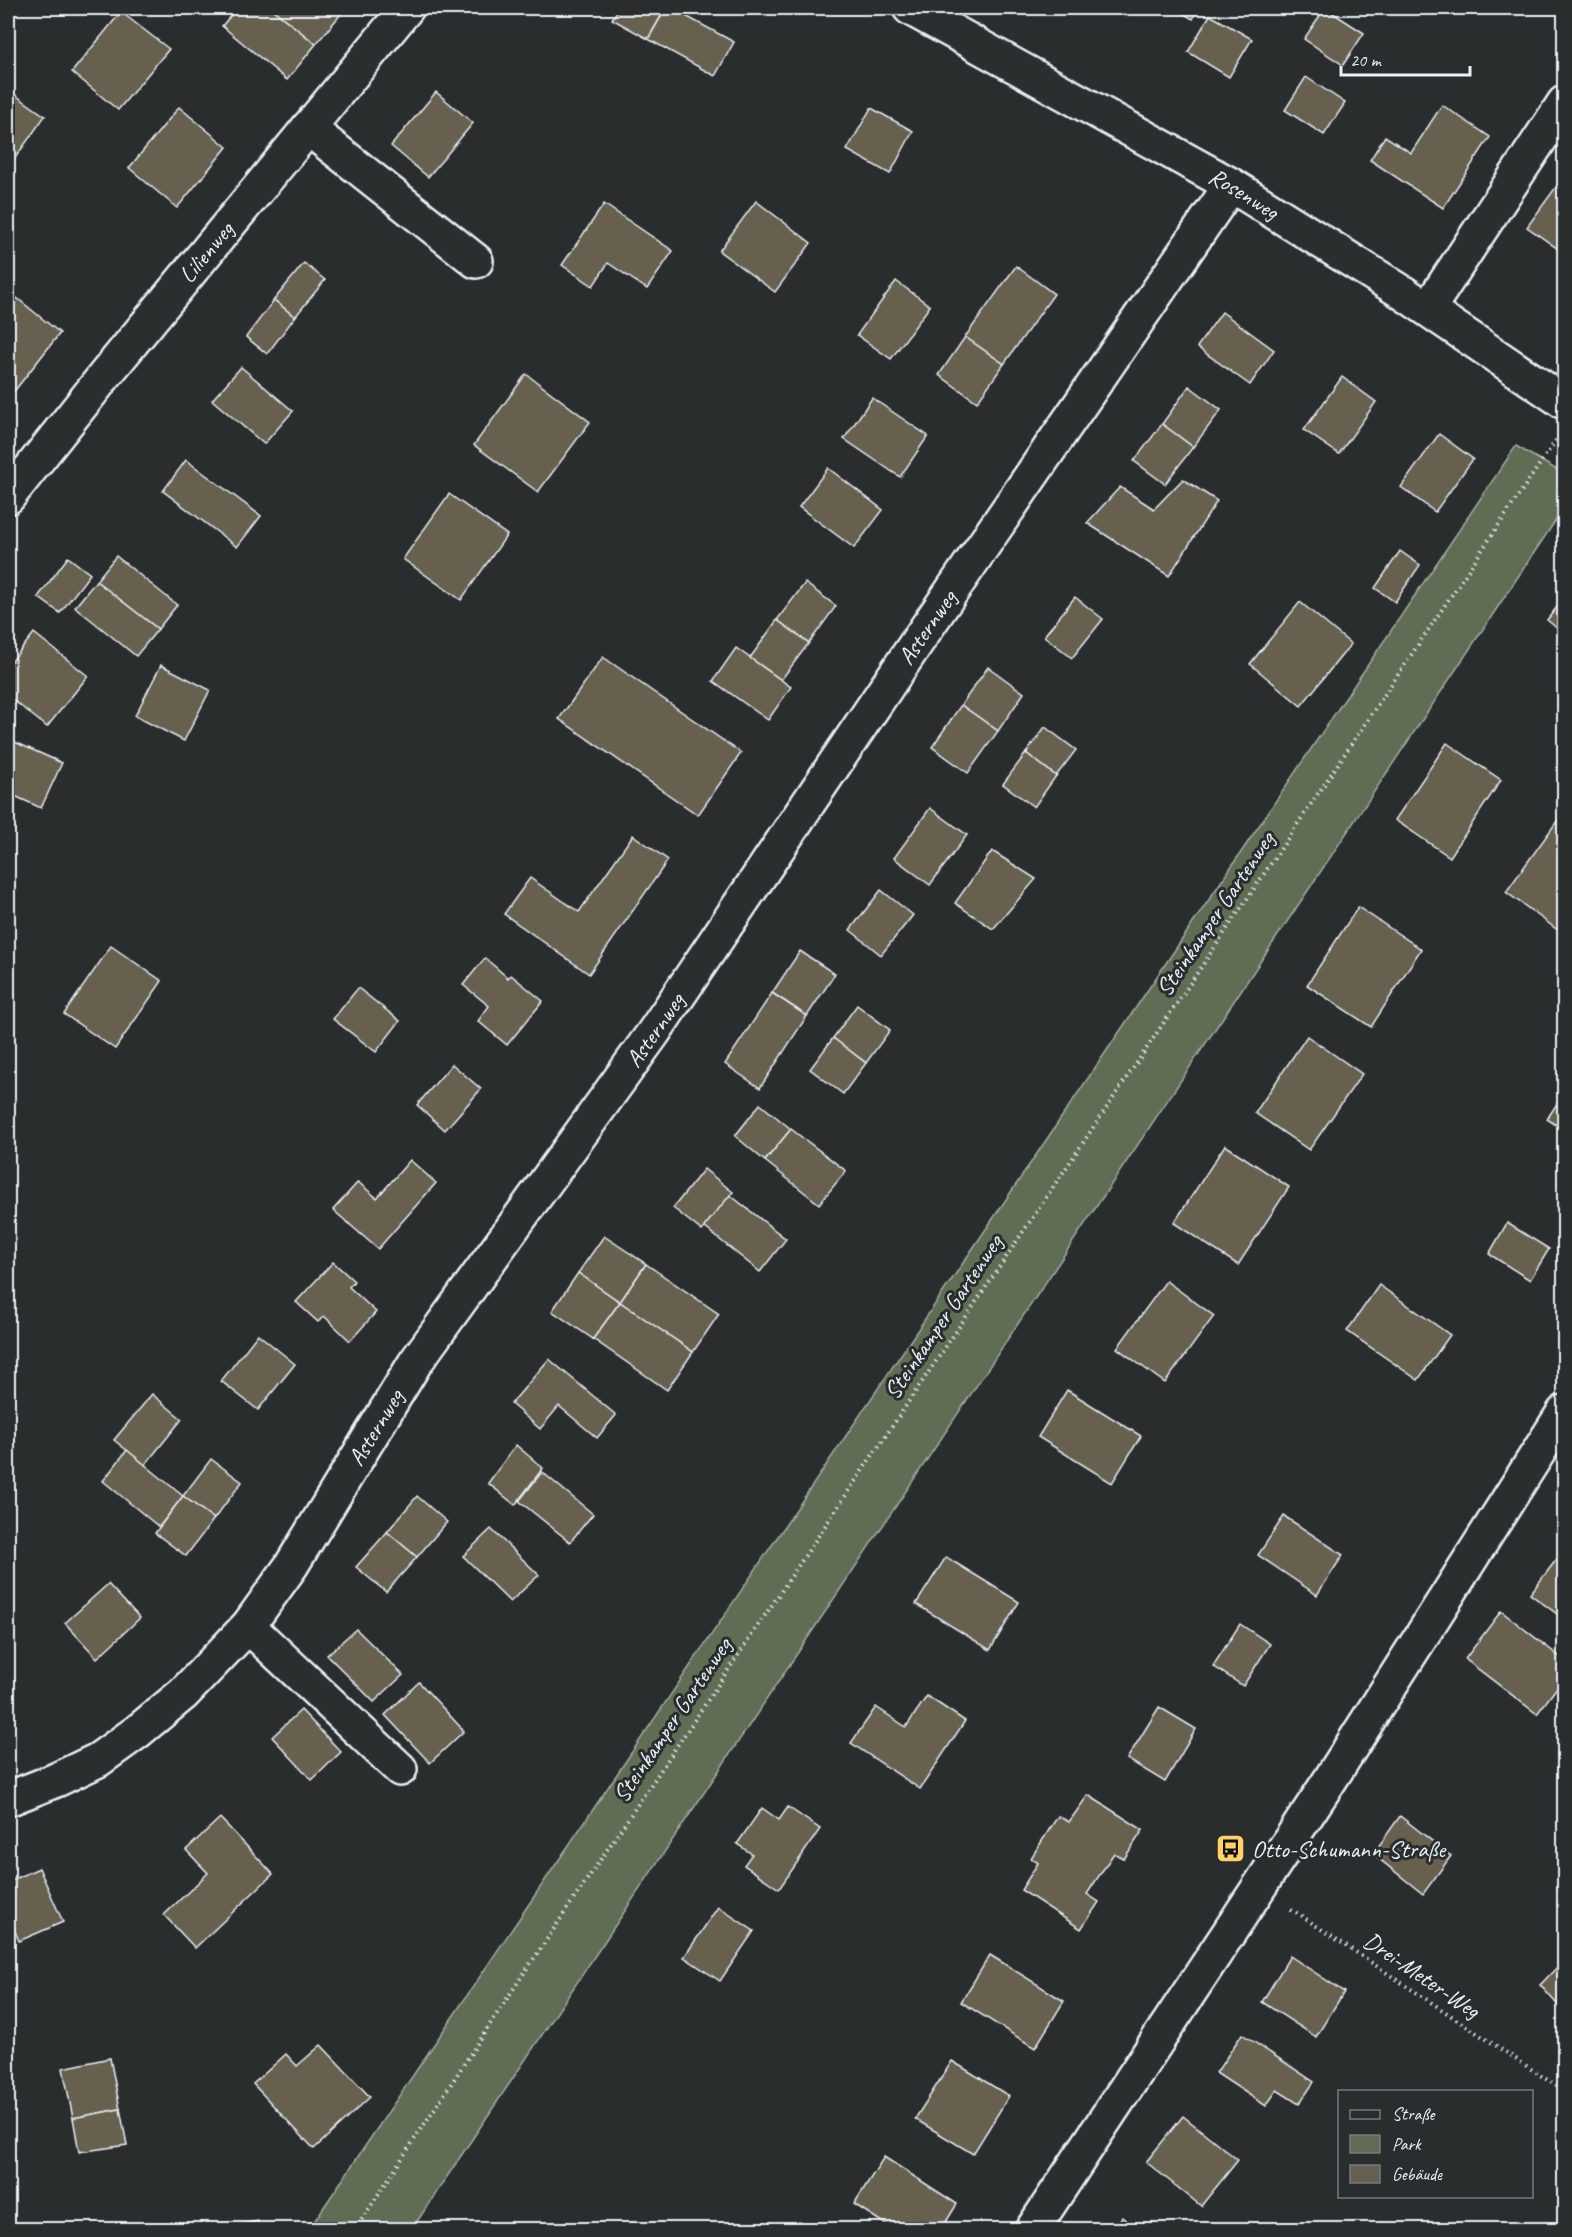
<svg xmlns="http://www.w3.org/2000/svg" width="1572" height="2237" font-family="Caveat,sans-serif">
  <rect width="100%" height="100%" fill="#2a2d2e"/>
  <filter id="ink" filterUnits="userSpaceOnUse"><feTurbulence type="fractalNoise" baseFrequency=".0167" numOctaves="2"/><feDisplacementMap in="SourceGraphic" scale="12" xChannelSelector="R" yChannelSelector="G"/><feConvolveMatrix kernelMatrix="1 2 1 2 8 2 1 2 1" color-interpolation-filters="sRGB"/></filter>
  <g filter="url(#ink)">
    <polygon fill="#616d54" stroke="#a4afa6" stroke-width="1.5" points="1516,446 1564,474 1564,508 412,2229 309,2229"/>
    <g fill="#676050" stroke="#e8f1f8" stroke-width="1.5">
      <polygon points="237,8 271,8 316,44 287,80 222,26"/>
      <polygon points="271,8 346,8 316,44"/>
      <polygon points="619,8 666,8 648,39 612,19"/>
      <polygon points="666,8 671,8 734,42 715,76 648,39"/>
      <polygon points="1173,8 1199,8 1193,19"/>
      <polygon points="1325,8 1364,33 1343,65 1304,39"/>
      <polygon points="121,12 169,49 118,110 72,72"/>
      <polygon points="1210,15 1252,39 1229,77 1188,52"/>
      <polygon points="1306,77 1345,103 1324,135 1285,110"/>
      <polygon points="11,92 45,116 8,168 8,97"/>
      <polygon points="436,92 473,123 428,177 391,146"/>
      <polygon points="1442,105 1490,137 1443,208 1370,160 1385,136 1411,153"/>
      <polygon points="179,107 227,147 177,208 129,168"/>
      <polygon points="871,108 913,131 890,174 847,150"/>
      <polygon points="1564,176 1564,253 1527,227"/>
      <polygon points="756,201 811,243 775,292 719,251"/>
      <polygon points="604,204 673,251 647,289 608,263 593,286 562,265"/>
      <polygon points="304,263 325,280 295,317 274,300"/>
      <polygon points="1016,266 1054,294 1004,364 965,337"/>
      <polygon points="896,281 930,306 891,359 857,335"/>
      <polygon points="17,298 60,333 8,399 8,310"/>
      <polygon points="274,300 295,317 267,354 246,337"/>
      <polygon points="1222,312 1274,350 1250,385 1197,347"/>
      <polygon points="965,337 1004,364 977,402 939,375"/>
      <polygon points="241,367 293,411 264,444 212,400"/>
      <polygon points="526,374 590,422 538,492 474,445"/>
      <polygon points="1342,377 1376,402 1339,454 1304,430"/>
      <polygon points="1189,386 1221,410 1193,447 1162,424"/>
      <polygon points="872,398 928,436 900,477 844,439"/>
      <polygon points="1162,424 1193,447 1165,484 1134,461"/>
      <polygon points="1439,434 1473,459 1435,512 1401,487"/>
      <polygon points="186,460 261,516 237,547 163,491"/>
      <polygon points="828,468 883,510 854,548 799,507"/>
      <polygon points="1183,479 1217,501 1169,576 1087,523 1120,487 1154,509"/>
      <polygon points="449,494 507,535 461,600 403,559"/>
      <polygon points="1400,551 1420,565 1395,602 1375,588"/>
      <polygon points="116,556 177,605 158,629 96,581"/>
      <polygon points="68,557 90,574 60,613 38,597"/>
      <polygon points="96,581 158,629 136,656 75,607"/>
      <polygon points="805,583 836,606 809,643 777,620"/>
      <polygon points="1075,597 1103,619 1072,658 1044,636"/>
      <polygon points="1564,598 1564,634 1547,620"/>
      <polygon points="1300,602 1351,644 1301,706 1250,664"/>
      <polygon points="777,620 809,643 781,680 750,658"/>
      <polygon points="34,633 88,676 47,727 8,696 8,666"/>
      <polygon points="736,648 791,687 768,720 713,681"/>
      <polygon points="603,657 741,753 698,815 559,719"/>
      <polygon points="161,665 210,690 184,741 135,716"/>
      <polygon points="988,667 1024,693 998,731 961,705"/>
      <polygon points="961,705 998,731 968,773 932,747"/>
      <polygon points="1045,727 1076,750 1056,776 1026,753"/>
      <polygon points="8,739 62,763 41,808 8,793"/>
      <polygon points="1447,743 1501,780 1450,857 1395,820"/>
      <polygon points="1026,753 1056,776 1034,807 1003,784"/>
      <polygon points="930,808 967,835 930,885 894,858"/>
      <polygon points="1560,817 1564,820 1564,923 1559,931 1506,892"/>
      <polygon points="633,835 668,860 589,974 504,914 530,878 579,912"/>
      <polygon points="992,851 1036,879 993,929 955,903"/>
      <polygon points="881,890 913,915 881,955 850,930"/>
      <polygon points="1358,907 1421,949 1371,1027 1307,985"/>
      <polygon points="111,946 162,981 115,1049 64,1014"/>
      <polygon points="800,951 835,974 807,1016 772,993"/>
      <polygon points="485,958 508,978 511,975 543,1001 507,1045 478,1021 489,1006 463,985"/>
      <polygon points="358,988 400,1021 376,1052 333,1019"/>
      <polygon points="772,993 807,1016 760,1088 725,1064"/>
      <polygon points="857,1005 890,1030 866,1063 833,1038"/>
      <polygon points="1307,1036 1362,1074 1309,1150 1255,1113"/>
      <polygon points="833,1038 866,1063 843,1094 810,1069"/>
      <polygon points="452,1064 481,1089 445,1130 417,1105"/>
      <polygon points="1564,1093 1564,1130 1547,1119"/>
      <polygon points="760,1104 791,1129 765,1161 735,1136"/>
      <polygon points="791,1129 846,1171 819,1204 765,1161"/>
      <polygon points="1225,1145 1289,1187 1238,1265 1174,1223"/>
      <polygon points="410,1160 436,1183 378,1249 333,1210 358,1182 377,1198"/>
      <polygon points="704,1169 733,1192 702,1231 673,1208"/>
      <polygon points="730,1195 786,1239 760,1272 704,1227"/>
      <polygon points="1507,1223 1549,1249 1530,1280 1489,1254"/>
      <polygon points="604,1236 646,1264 620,1302 578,1273"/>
      <polygon points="333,1262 354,1281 349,1287 376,1312 350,1341 324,1316 318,1322 296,1302"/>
      <polygon points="646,1264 719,1314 693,1352 620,1302"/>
      <polygon points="578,1273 620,1302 593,1339 552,1311"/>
      <polygon points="1166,1281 1214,1316 1165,1383 1117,1348"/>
      <polygon points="1379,1285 1450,1335 1418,1380 1347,1331"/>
      <polygon points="620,1302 693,1352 667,1390 593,1339"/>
      <polygon points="258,1334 295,1364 258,1410 221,1381"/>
      <polygon points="549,1359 616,1415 597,1438 559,1406 540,1429 511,1404"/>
      <polygon points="1067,1390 1141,1436 1112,1483 1038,1437"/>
      <polygon points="152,1394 182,1419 145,1465 114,1440"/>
      <polygon points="516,1445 543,1468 515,1505 488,1483"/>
      <polygon points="127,1450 183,1496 159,1527 103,1481"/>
      <polygon points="211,1459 242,1482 214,1519 183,1496"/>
      <polygon points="542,1472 593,1514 570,1542 519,1501"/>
      <polygon points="183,1496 214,1519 186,1556 155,1533"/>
      <polygon points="417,1496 447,1522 417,1557 387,1532"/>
      <polygon points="1284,1516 1343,1555 1317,1595 1258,1555"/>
      <polygon points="491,1529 539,1575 510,1602 463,1556"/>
      <polygon points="387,1532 417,1557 386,1592 356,1567"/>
      <polygon points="1563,1551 1564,1552 1564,1619 1530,1594"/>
      <polygon points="946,1557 1019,1602 990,1650 916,1604"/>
      <polygon points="108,1584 140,1618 97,1658 65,1623"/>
      <polygon points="1501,1611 1564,1660 1564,1678 1537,1714 1465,1659"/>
      <polygon points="1240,1624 1270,1644 1243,1686 1213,1666"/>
      <polygon points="356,1629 403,1675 374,1702 327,1655"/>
      <polygon points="419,1682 464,1731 430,1763 385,1715"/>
      <polygon points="927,1696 965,1721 920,1789 851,1743 876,1707 906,1727"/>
      <polygon points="1159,1707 1196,1729 1165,1782 1127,1759"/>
      <polygon points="301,1710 341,1752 312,1780 272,1737"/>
      <polygon points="1088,1795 1143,1830 1124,1859 1114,1853 1087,1894 1099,1902 1081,1929 1021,1890 1038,1863 1031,1858 1058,1816 1069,1822"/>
      <polygon points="788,1807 820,1829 779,1889 744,1865 752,1854 737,1844 762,1808 779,1820"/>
      <polygon points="1400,1816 1451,1856 1423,1894 1373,1854"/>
      <polygon points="220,1818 273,1874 195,1948 164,1915 208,1873 186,1850"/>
      <polygon points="39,1868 63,1922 19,1941 8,1914 8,1882"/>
      <polygon points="718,1907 754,1931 720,1981 684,1957"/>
      <polygon points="990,1955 1064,2001 1035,2048 961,2002"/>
      <polygon points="1290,1956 1344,1992 1316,2037 1262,2002"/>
      <polygon points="1564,1960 1564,2012 1540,1985"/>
      <polygon points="1242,2034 1314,2082 1299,2104 1277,2090 1266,2106 1216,2073"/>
      <polygon points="321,2045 370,2097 314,2149 253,2084 286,2054 297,2066"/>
      <polygon points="110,2058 120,2109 73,2118 63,2068"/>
      <polygon points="952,2061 1009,2096 973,2154 915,2119"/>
      <polygon points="120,2109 127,2145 79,2152 73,2118"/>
      <polygon points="1183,2116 1238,2160 1201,2206 1146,2162"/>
      <polygon points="884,2157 957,2204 941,2230 894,2230 854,2204"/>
      <polygon points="1122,2217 1136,2230 1112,2230"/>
      <polygon points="258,2221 259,2230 206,2230"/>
    </g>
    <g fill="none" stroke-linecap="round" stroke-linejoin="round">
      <defs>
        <g id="minor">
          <path id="s1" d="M910,8L1231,185L1402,292L1564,402"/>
          <polyline points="308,128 476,261"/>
          <polyline points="1428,309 1564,103"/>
          <path id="s2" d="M8,497L105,375L407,8"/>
          <polyline points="248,1626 400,1769"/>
          <path id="s3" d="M8,1799L56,1780L98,1760L137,1732L183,1694L248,1626L291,1566L415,1363L654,1032L925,630L1231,185"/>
          <polyline points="1032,2230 1328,1783 1564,1412"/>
        </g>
      </defs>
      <use href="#minor" stroke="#e8f1f8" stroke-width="38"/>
      <g stroke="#e8f1f8" stroke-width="4" stroke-dasharray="1.5 4.5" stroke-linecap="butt">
        <polyline points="1291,1909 1564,2091"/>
        <polyline points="355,2230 506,2000 1556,440"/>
      </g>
      <use href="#minor" stroke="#2a2d2e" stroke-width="33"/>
    </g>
  </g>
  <defs>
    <symbol id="bus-square" viewBox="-11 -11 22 22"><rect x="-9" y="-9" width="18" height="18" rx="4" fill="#ffd166" stroke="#2a2d2e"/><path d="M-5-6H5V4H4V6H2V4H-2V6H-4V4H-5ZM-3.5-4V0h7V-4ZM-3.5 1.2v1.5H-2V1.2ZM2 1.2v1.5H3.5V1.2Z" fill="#111"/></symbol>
  </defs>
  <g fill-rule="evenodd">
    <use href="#bus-square" x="1214" y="1832" width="33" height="33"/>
  </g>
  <g text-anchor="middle" stroke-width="6" stroke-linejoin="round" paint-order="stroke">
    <g font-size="24" fill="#e8f1f8" stroke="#2a2d2e">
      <text dy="8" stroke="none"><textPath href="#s1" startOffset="382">Rosenweg</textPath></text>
      <text dy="8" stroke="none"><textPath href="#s2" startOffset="315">Lilienweg</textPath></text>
      <text dy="8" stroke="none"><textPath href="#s3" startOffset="1508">Asternweg</textPath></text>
      <text transform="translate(1215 914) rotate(-56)" y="8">Steinkamper Gartenweg</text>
      <text dy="8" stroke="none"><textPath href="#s3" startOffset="1022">Asternweg</textPath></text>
      <text transform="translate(943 1317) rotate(-56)" y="8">Steinkamper Gartenweg</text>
      <text dy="8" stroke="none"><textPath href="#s3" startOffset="536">Asternweg</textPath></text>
      <text transform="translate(672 1720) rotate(-56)" y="8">Steinkamper Gartenweg</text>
      <text transform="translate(1422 1975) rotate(34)" y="8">Drei-Meter-Weg</text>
    </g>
    <g font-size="24" fill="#e8f1f8" stroke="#2a2d2e" text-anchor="start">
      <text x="1252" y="1857">Otto-Schumann-Straße</text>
    </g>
  </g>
  <rect width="1572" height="2237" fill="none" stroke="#2a2d2e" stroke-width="30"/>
  <rect x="15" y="15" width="1542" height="2207" fill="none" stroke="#e8f1f8" stroke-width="2" filter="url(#ink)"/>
  <rect x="1338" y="2090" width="195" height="108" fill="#2a2d2e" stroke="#767b7f" stroke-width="1.5"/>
  <rect x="1350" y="2110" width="30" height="9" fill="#2a2d2e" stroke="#767b7f" stroke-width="1.5"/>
  <text x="1392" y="2120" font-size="18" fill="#e8f1f8">Straße</text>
  <rect x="1350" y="2135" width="30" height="18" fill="#616d54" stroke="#767b7f" stroke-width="1.5"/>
  <text x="1392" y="2150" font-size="18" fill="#e8f1f8">Park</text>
  <rect x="1350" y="2165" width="30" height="18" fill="#676050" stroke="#767b7f" stroke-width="1.5"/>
  <text x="1392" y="2180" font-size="18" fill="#e8f1f8">Gebäude</text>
  <path d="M1341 66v9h129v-9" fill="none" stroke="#e8f1f8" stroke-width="3"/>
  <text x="1350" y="66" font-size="18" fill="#e8f1f8" stroke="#2a2d2e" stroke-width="4.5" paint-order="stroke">20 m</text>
</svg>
